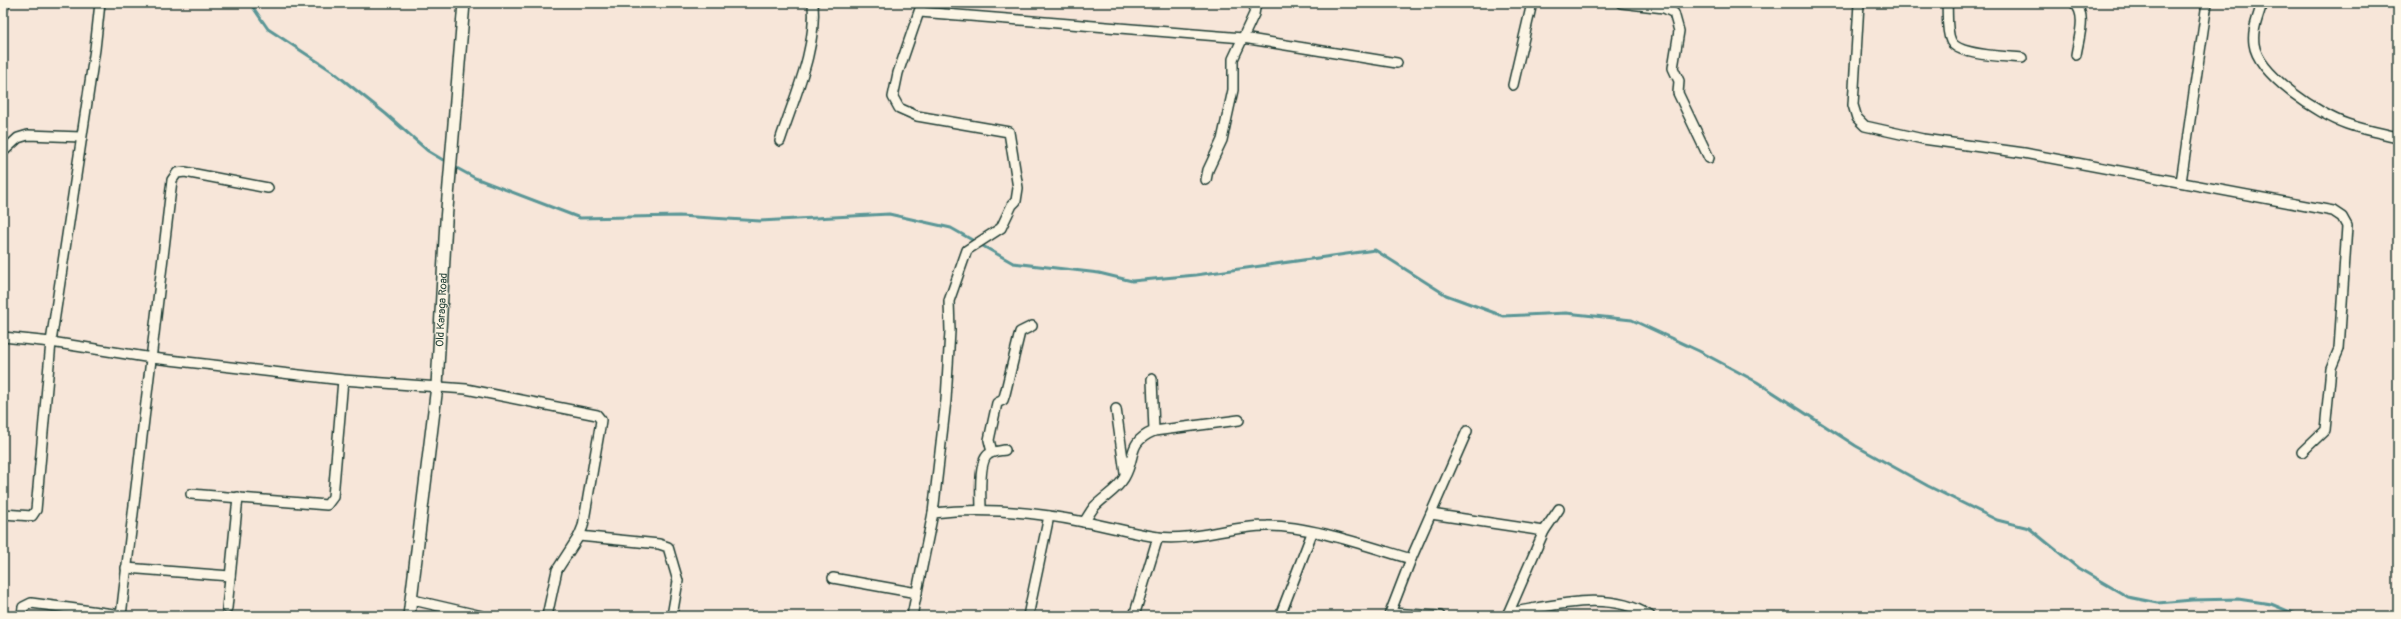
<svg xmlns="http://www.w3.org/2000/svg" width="2401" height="619" font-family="Pangolin,sans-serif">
  <rect width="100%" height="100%" fill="#f7e6d9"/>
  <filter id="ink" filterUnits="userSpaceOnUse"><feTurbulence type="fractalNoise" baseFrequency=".025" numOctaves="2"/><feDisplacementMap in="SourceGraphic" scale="8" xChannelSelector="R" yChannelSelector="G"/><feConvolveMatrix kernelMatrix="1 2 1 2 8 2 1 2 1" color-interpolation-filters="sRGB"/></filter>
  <g filter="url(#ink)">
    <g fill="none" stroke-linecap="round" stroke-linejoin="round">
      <g stroke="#5a9696" stroke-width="3">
        <polyline points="250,3 268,29 332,71 386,114 428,151 448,163"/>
        <polyline points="453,166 475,178 580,218 679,216 760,221 889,214 951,228 1013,263 1099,273 1132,281 1196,275 1375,250 1446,295 1503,316 1566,313 1632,320 1699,351 1757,382 1856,446 1928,486 1997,520 2029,528 2078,568 2128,597 2158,603 2192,600 2238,599 2271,604 2300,616"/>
      </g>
      <defs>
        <g id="minor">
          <polyline points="922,3 898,73 893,97 899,108 917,116 1009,132 1018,188 1016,201 1012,205 1001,228 967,250 949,301 950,331 946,400 933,513"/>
          <polyline points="1621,3 1664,8 1674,13 1679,31 1673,68 1679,81 1678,93 1709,158"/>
          <polyline points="1859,3 1853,105 1857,118 1865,126 1923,139 2024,153 2333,211 2342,217 2347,226 2339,349 2331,368 2325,430 2302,452"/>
          <path d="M1947,3C1948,14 1946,31 1951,41C1958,56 2005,56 2022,58"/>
          <path d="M2074,3C2088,14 2078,40 2076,55"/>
          <path d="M2262,3C2258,18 2252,29 2254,44C2258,75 2320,115 2347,124C2364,130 2381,133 2398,137"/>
          <polyline points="3,9 4,3"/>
          <polyline points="920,12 1243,38 1397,63"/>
          <polyline points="1513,85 1532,3"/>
          <path d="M780,141C794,97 817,50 813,3"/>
          <polyline points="5,150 18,138 28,135 81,137"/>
          <polyline points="1206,180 1208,170 1222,140 1233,90 1233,59 1254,14 1256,3"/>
          <polyline points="2181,182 2207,3"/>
          <polyline points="3,337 51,342 152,358 343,380 466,389 597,415 601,420 600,427 583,526 579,536 557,570 547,616"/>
          <polyline points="1116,409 1125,473"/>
          <polyline points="1154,431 1239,420"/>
          <polyline points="992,452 989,440 997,403 1003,400 1005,394 1020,332 1032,326"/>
          <polyline points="191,494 327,505 333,497 343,380"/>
          <path d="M981,510C981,498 978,460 989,454C994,451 1000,451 1005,450"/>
          <polyline points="3,514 32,516 36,510 51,342 95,49 100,3"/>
          <polyline points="1431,514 1544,531"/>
          <path d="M1084,522C1088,517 1091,510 1095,506C1105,496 1117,490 1124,478C1137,456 1126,443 1154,431L1152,379"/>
          <polyline points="579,536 659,544 668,547 678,581 672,616"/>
          <polyline points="126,568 230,576"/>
          <polyline points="833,578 917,593"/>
          <polyline points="413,600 482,616"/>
          <polyline points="227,608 238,497"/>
          <polyline points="1390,613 1440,616"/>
          <path d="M1508,613C1553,606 1609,589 1650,616"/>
          <polyline points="22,616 23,607 31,603 121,615"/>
          <polyline points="121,616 172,180 177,173 185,172 268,188"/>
          <path d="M912,616L933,513C984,507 1034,512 1084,522C1109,526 1133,534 1158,537C1195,541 1230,526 1267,526C1308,525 1370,547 1411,559"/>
          <polyline points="1028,616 1049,516"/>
          <polyline points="1134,616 1158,537"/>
          <polyline points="1280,616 1312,533"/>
          <polyline points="1389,616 1411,559 1467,431"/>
          <polyline points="1507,616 1544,531 1559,509"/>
        </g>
        <g id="tertiary">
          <path id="s1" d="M409,616L437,386L446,221L464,3"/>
        </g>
      </defs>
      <use href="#minor" stroke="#1f3d34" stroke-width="12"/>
      <use href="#tertiary" stroke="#1f3d34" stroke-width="14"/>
      <use href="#minor" stroke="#fcf5e5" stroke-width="9"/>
      <use href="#tertiary" stroke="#fcf5e5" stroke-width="11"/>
    </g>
  </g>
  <g text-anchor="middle" stroke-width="3.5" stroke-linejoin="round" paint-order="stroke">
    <g font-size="11" fill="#1f3d34" stroke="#fcf5e5">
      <text dy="4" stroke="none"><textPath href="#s1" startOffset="308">Old Karaga Road</textPath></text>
    </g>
  </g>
  <rect width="2401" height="619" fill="none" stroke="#fcf5e5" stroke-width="16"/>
  <rect x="8" y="8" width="2385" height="603" fill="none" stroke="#1f3d34" stroke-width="1.5" filter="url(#ink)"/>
</svg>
